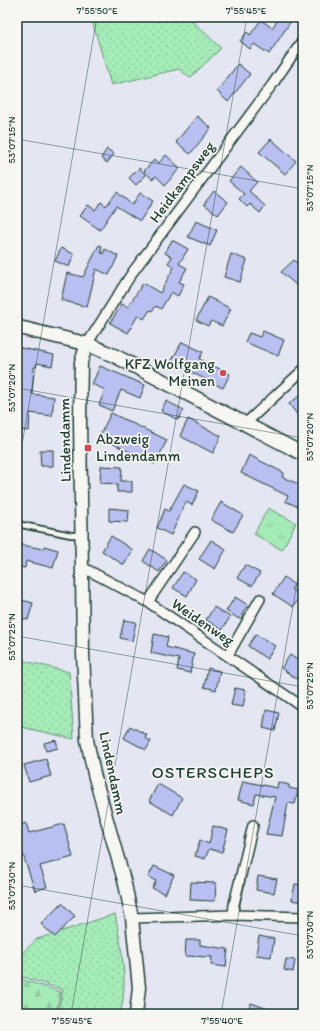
<svg xmlns="http://www.w3.org/2000/svg" width="320" height="1031" font-family="Itim,sans-serif">
  <defs>
    <pattern id="grass-dots" width="8" height="8" patternUnits="userSpaceOnUse"><rect width="8" height="8" fill="#a5ebb8"/><path d="M2 2h.1M6 6h.1" fill="none" stroke="#8eca9f" stroke-width="1.8" stroke-linecap="round"/></pattern>
    <pattern id="forest-firs" width="22" height="20" patternUnits="userSpaceOnUse"><rect width="22" height="20" fill="#a5ebb8"/><path d="M5 1l3.5 6h-7zM16 11l3.5 6h-7z" fill="#8eca9f"/></pattern>
    <pattern id="park-tufts" width="24" height="20" patternUnits="userSpaceOnUse"><rect width="24" height="20" fill="#a5ebb8"/><path d="M3 7l-1-3M5 7V3M7 7l1-3M15 17l-1-3M17 17v-4M19 17l1-3" fill="none" stroke="#8eca9f"/></pattern>
  </defs>
  <rect width="100%" height="100%" fill="#e4e6f2"/>
  <filter id="ink" filterUnits="userSpaceOnUse"><feTurbulence type="fractalNoise" baseFrequency=".025" numOctaves="2"/><feDisplacementMap in="SourceGraphic" scale="8" xChannelSelector="R" yChannelSelector="G"/><feConvolveMatrix kernelMatrix="1 2 1 2 8 2 1 2 1" color-interpolation-filters="sRGB"/></filter>
  <g filter="url(#ink)">
    <g fill="url(#grass-dots)" stroke="#629476">
      <polygon points="91,17 188,17 221,48 190,78 179,69 111,85"/>
      <polygon points="17,659 69,672 74,739 17,726"/>
      <path d="M115,914C121,946 129,982 120,1014H57L63,990L17,975V958L37,939Z"/>
    </g>
    <polygon fill="url(#forest-firs)" stroke="#629476" points="17,978 61,992 55,1014 17,1014"/>
    <polygon fill="url(#park-tufts)" stroke="#629476" points="268,508 296,523 282,550 254,534"/>
    <g fill="#babff1" stroke="#1f3d34">
      <polygon points="280,17 285,17 291,21 269,54 254,44 250,49 240,41 247,32 250,35 261,20 272,28"/>
      <polygon points="238,64 250,74 228,102 217,91"/>
      <polygon points="197,116 211,128 190,154 176,142"/>
      <polygon points="271,139 296,161 285,174 259,152"/>
      <polygon points="107,149 114,154 107,163 101,158"/>
      <polygon points="166,155 180,168 165,185 156,176 152,179 144,171 155,159 159,163"/>
      <polygon points="241,167 257,182 249,191 265,206 260,213 250,204 247,207 239,199 244,194 229,181"/>
      <polygon points="139,168 146,175 136,185 129,178"/>
      <polygon points="214,191 228,202 218,215 204,204"/>
      <polygon points="117,192 132,205 140,193 153,201 140,221 116,206 100,230 80,216 88,205 95,210 101,202 106,206"/>
      <polygon points="196,221 217,230 210,246 188,237"/>
      <polygon points="172,240 188,249 179,264 187,268 179,282 184,284 178,296 171,292 161,309 156,306 152,311 150,310 144,319 138,315 128,333 110,323 122,304 128,307 143,283 160,293 174,267 168,263 172,257 165,253"/>
      <polygon points="99,245 102,246 101,252 103,254 105,249 118,256 109,275 96,269 87,307 61,300 67,273 83,277"/>
      <polygon points="61,248 74,254 69,267 55,261"/>
      <polygon points="231,254 247,260 240,282 224,277"/>
      <polygon points="294,260 303,269 303,280 296,285 281,272"/>
      <polygon points="208,297 231,309 222,326 211,321 208,326 196,320"/>
      <polygon points="263,331 284,340 278,356 245,342 249,333 260,337"/>
      <polygon points="182,342 203,352 199,359 230,374 223,388 171,362"/>
      <polygon points="17,347 54,355 52,366 37,363 36,367 34,367 32,394 54,397 52,416 30,413 29,431 17,430"/>
      <polygon points="100,366 145,385 140,398 121,390 112,411 99,405 105,390 92,384"/>
      <polygon points="299,396 303,402 303,422 289,404"/>
      <polygon points="166,401 184,410 178,420 161,411"/>
      <polygon points="111,413 167,440 155,464 99,437"/>
      <polygon points="188,419 221,436 213,453 180,436"/>
      <polygon points="40,450 53,450 53,466 41,466"/>
      <polygon points="249,455 284,473 282,477 303,486 303,498 299,507 285,501 288,496 241,473"/>
      <polygon points="101,466 122,467 121,481 132,481 132,492 117,492 117,484 100,483"/>
      <polygon points="184,484 199,491 192,505 186,502 171,535 157,528 165,509 169,511"/>
      <polygon points="221,502 243,515 233,532 211,520"/>
      <polygon points="109,508 129,510 128,522 109,521"/>
      <polygon points="111,536 133,550 124,565 102,551"/>
      <polygon points="211,540 226,549 215,569 199,559"/>
      <polygon points="17,544 43,549 44,546 58,550 53,568 26,561 25,568 17,566"/>
      <polygon points="150,549 167,560 159,572 143,561"/>
      <polygon points="245,565 260,573 252,586 237,578"/>
      <polygon points="183,572 196,579 187,596 173,588"/>
      <polygon points="284,577 294,585 291,589 301,596 293,607 273,594"/>
      <polygon points="235,597 248,605 239,619 226,611"/>
      <polygon points="17,599 33,603 28,620 17,617"/>
      <polygon points="214,607 230,617 222,630 206,620"/>
      <polygon points="124,620 136,622 132,641 120,638"/>
      <polygon points="154,634 168,637 166,647 194,654 190,673 177,670 179,659 151,653"/>
      <polygon points="256,634 275,646 267,659 248,646"/>
      <polygon points="290,655 303,664 303,671 297,679 281,668"/>
      <polygon points="208,668 220,671 216,690 204,687"/>
      <polygon points="235,688 246,690 243,707 231,705"/>
      <polygon points="266,710 279,713 275,731 263,728"/>
      <polygon points="130,726 147,735 145,738 151,741 146,750 124,738"/>
      <polygon points="56,740 58,748 46,751 44,743"/>
      <polygon points="46,759 51,776 29,782 24,765"/>
      <polygon points="243,781 277,788 278,782 289,785 289,788 298,790 295,804 288,803 282,836 266,834 275,797 256,794 254,804 238,800"/>
      <polygon points="158,784 182,798 173,815 149,801"/>
      <polygon points="26,823 29,833 64,824 73,857 40,866 47,887 35,891 17,836 17,826"/>
      <polygon points="213,826 228,830 222,852 209,849 205,859 195,856 200,840 209,844"/>
      <polygon points="154,866 174,875 165,894 152,888 156,881 148,877"/>
      <polygon points="258,876 277,879 274,893 256,890"/>
      <polygon points="191,882 216,883 215,901 190,900"/>
      <polygon points="295,884 303,885 303,902 292,900"/>
      <polygon points="62,903 75,916 55,937 41,924"/>
      <polygon points="259,936 274,939 271,957 256,955"/>
      <polygon points="186,940 200,940 200,945 228,949 226,967 211,965 212,957 185,956"/>
      <polygon points="286,959 295,960 293,972 284,970"/>
      <polygon points="251,1003 279,1013 278,1014 247,1014"/>
    </g>
    <g fill="none" stroke-linecap="round" stroke-linejoin="round">
      <defs>
        <polyline id="service" points="17,524 71,535 80,535"/>
        <g id="minor">
          <polyline points="87,344 132,273 272,85 303,40"/>
          <polyline points="246,423 303,370"/>
          <polyline points="82,567 148,602 303,707"/>
          <polyline points="148,602 195,532"/>
          <polyline points="228,655 260,599"/>
          <polyline points="233,915 234,904 253,825"/>
          <polyline points="132,918 233,915 303,917"/>
        </g>
        <polyline id="tertiary" points="87,344 81,362 80,417 83,653 87,740 94,774 125,884 132,918 139,988 136,1014"/>
        <polyline id="secondary" points="17,327 87,344 115,356 303,454"/>
      </defs>
      <use href="#service" stroke="#1f3d34" stroke-width="8"/>
      <use href="#minor" stroke="#1f3d34" stroke-width="12"/>
      <use href="#tertiary" stroke="#1f3d34" stroke-width="15"/>
      <use href="#secondary" stroke="#1f3d34" stroke-width="16"/>
      <use href="#service" stroke="#f6f6f2" stroke-width="4.5"/>
      <use href="#minor" stroke="#f6f6f2" stroke-width="9"/>
      <use href="#tertiary" stroke="#f6f6f2" stroke-width="12"/>
      <use href="#secondary" stroke="#f6f6f2" stroke-width="13"/>
    </g>
  </g>
  <path fill="none" stroke="#1f3d34" stroke-width="1" stroke-opacity="0.45" d="M17,139L303,189M17,388L303,438M17,473L97,17M17,636L303,687M17,885L303,936M71,1014L247,17M221,1014L303,549"/>
  <g fill="#d1495b" stroke="#f6f6f2" stroke-width="1.5">
    <circle cx="223" cy="373" r="4"/>
    <rect x="84" y="444" width="8" height="8" rx="2"/>
  </g>
  <g text-anchor="middle" stroke-width="3.5" stroke-linejoin="round" paint-order="stroke">
    <g font-size="15" fill="#1f3d34" stroke="#f6f6f2">
      <text transform="translate(182 182) rotate(-53)" y="5">Heidkampsweg</text>
      <text transform="translate(65 440) rotate(-91)" y="5">Lindendamm</text>
      <text transform="translate(203 622) rotate(34)" y="5">Weidenweg</text>
      <text transform="translate(113 773) rotate(78)" y="5">Lindendamm</text>
    </g>
    <g font-size="15" fill="#1f3d34" stroke="#f6f6f2" text-anchor="end">
      <text x="215" y="369">KFZ Wolfgang<tspan x="215" dy="17">Meinen</tspan></text>
      <text x="96" y="444" text-anchor="start">Abzweig<tspan x="96" dy="17">Lindendamm</tspan></text>
    </g>
    <g font-size="17" letter-spacing="1" fill="#1f3d34" stroke="#f6f6f2">
      <text x="213" y="778">OSTERSCHEPS</text>
    </g>
  </g>
  <rect width="320" height="1031" fill="none" stroke="#f6f6f2" stroke-width="44"/>
  <rect x="22" y="22" width="276" height="987" fill="none" stroke="#1f3d34" stroke-width="1.5"/>
  <g font-size="10" text-anchor="middle" fill="#1f3d34">
    <text x="97" y="14">7°55'50"E</text>
    <text x="246" y="14">7°55'45"E</text>
    <text transform="translate(11 140) rotate(-90)" y="4">53°07'15"N</text>
    <text transform="translate(309 188) rotate(-90)" y="4">53°07'15"N</text>
    <text transform="translate(11 388) rotate(-90)" y="4">53°07'20"N</text>
    <text transform="translate(309 437) rotate(-90)" y="4">53°07'20"N</text>
    <text transform="translate(11 637) rotate(-90)" y="4">53°07'25"N</text>
    <text transform="translate(309 686) rotate(-90)" y="4">53°07'25"N</text>
    <text transform="translate(11 886) rotate(-90)" y="4">53°07'30"N</text>
    <text transform="translate(309 935) rotate(-90)" y="4">53°07'30"N</text>
    <text x="72" y="1024">7°55'45"E</text>
    <text x="222" y="1024">7°55'40"E</text>
  </g>
</svg>
